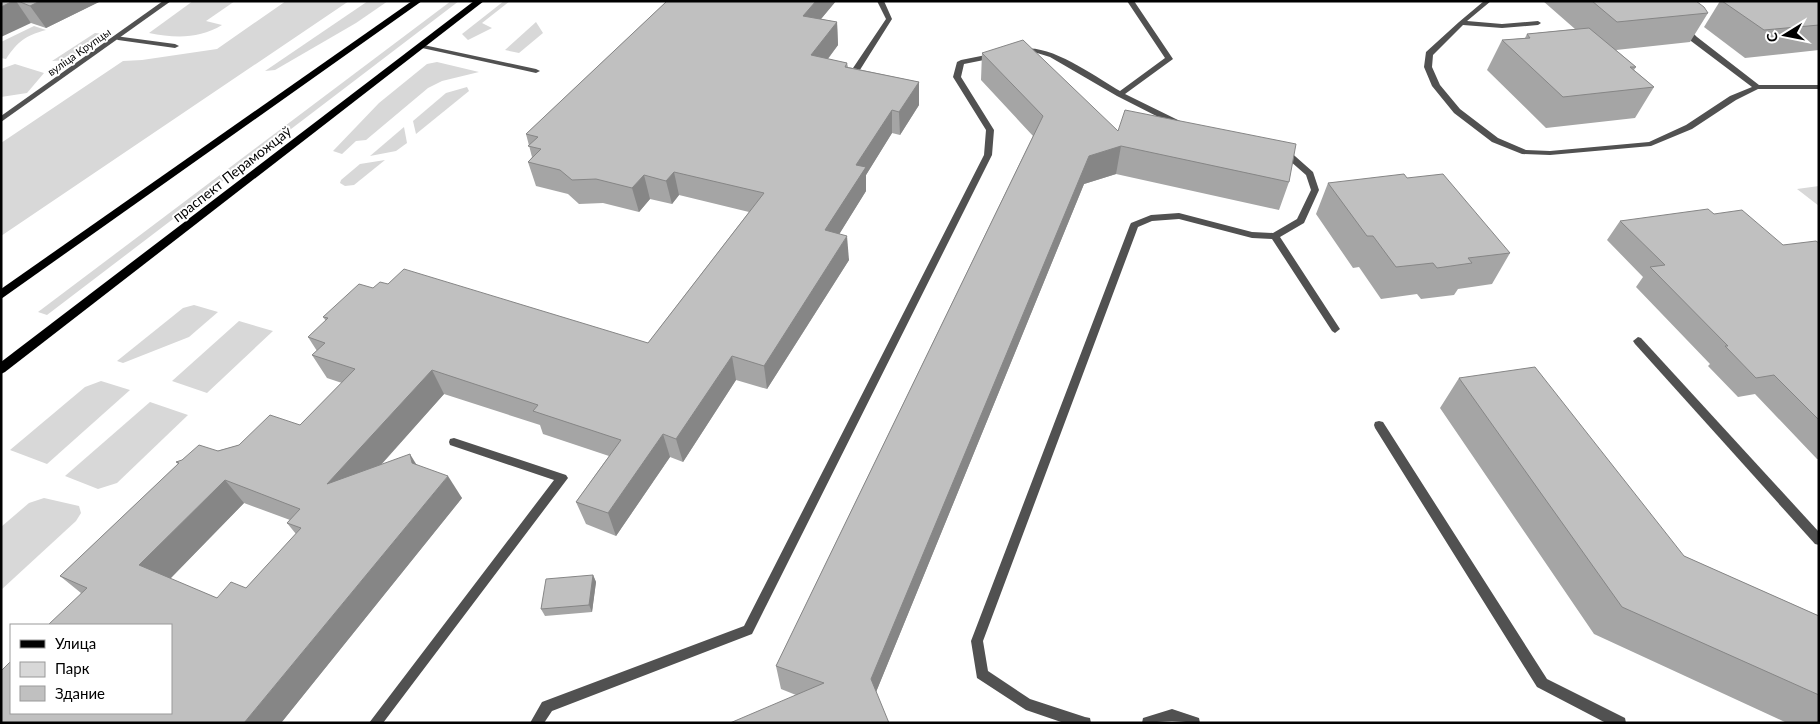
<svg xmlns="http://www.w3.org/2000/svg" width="1820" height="724" font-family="Lato,sans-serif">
  <rect width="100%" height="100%" fill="#fff"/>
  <g fill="#d8d8d8">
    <path d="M193,1H235L206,21L222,25C199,39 175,38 149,33Z"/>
    <polygon points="286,1 349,1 1,236 1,143 123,61 142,60 217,49"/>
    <polygon points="368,1 388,1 356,23 275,70 265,71"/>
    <polygon points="451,1 459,1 47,315 38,312"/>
    <polygon points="504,1 510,1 482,23 492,28 468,40 462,34"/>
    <polygon points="536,22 543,33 519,53 505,50"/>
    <path d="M34,26L46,30C25,36 18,41 6,59L1,58V42Z"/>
    <polygon points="95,33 105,34 67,60 52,61"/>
    <polygon points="437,62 479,72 442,81 428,88 366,140 356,141 342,154 333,151 379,103 427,64"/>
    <polygon points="15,64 44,73 27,93 1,97 1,69"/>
    <polygon points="467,87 469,91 416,134 413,121 446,93"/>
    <polygon points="404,127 407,143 396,151 370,156"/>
    <polygon points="385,160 354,185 345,186 340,183 341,180 360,164"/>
    <polygon points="1819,186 1819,206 1797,189"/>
    <polygon points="194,305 218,312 189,337 123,363 117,361 183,308"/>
    <polygon points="239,321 273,331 207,393 172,381"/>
    <polygon points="101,381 130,390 47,464 10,450 85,387"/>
    <polygon points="150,402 188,415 117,483 98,489 65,476"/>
    <polygon points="44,498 79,506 81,513 76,521 1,590 1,527 29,503"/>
  </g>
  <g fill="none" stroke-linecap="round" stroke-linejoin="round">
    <g fill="#515151" fill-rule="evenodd">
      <polygon points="877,1 884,1 892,19 858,73 852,73 851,71 886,19"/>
      <path d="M1127,1H1134L1173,59L1125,94L1182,122V126H1176L1117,96L1050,57L1034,52L1020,54L1016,52C1041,36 1097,78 1120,91L1165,58Z"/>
      <polygon points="1484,1 1491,1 1467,21 1502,24 1538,21 1541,23 1538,25 1502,28 1463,25 1433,55 1432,67 1440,85 1460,109 1498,138 1526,150 1550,151 1649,142 1686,125 1730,96 1752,87 1691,41 1681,28 1685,26 1687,27 1697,37 1759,85 1819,85 1819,89 1758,89 1736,100 1692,129 1651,146 1550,155 1522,154 1492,142 1454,113 1432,86 1424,67 1426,52 1459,22"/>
      <polygon points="115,36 175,44 179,46 175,48 118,40 114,38"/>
      <polygon points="419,44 536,69 540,71 536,73 422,48 418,46"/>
      <polygon points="996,53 999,53 999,57 964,64 961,77 994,130 992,155 752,634 552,711 544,723 530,723 542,702 744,626 984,155 986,130 953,77 957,62 961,60"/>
      <polygon points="1281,149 1287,149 1313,172 1319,190 1304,223 1280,237 1340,329 1335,333 1332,331 1272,239 1252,238 1179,219 1152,221 1138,227 983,641 988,671 1030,699 1085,717 1090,718 1091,723 1064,723 1026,710 977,678 971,641 1130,225 1131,223 1151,215 1179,213 1252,232 1273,233 1297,219 1311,190 1306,175 1281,153"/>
      <polygon points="1638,337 1641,338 1819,532 1819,545 1815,544 1635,344 1633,341"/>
      <polygon points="1379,421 1383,422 1547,679 1625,718 1626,723 1606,723 1537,687 1375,428 1374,425 1375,422"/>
      <polygon points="454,438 566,475 568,478 383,723 369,723 554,480 450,445 449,442 450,439"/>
      <polygon points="1172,709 1199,718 1200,723 1172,721 1142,723 1143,718"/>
    </g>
    <polygon fill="#515151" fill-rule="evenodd" points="163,1 171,1 1,122 1,116"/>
    <g fill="#000" fill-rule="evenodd">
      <polygon points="412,1 422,1 1,299 1,289"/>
      <polygon points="474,1 484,1 5,372 1,374 1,362"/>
    </g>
  </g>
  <g fill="#a5a5a5" fill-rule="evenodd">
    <polygon points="1,1 101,1 46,28 31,23"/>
    <path d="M667,1H836L821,19L837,22L838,45L828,59L847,63L848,67L919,82V105L900,135L892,133L866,175V191L839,234L849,260L767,389L736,380L683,462L670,457L616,536L586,524L576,502L609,456L543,434L540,425L444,394L381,465L416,464L462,498L281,723H1L81,593L60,576L178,464L176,462L239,445L300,425L342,383L327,378L312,355L317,351L308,337L326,321L323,317L373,288L388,284L648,343L749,212L679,195L672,204L650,199L639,212L603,203L579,204L568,194L536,186L528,162L532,157L526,134ZM244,503L290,520L287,523L296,534L246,588L217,598L170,579Z"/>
    <polygon points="1543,1 1696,1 1708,13 1690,42 1616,50 1636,67 1634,70 1654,87 1635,118 1546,128 1487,70 1502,40 1525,38 1527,34 1575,29"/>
    <polygon points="1720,1 1819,1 1819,50 1745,58 1704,27"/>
    <polygon points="982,53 1118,131 1289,182 1279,210 1116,174 1084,184 876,692 796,695 781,689 776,666 1033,136 981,80"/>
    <polygon points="1407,178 1510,253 1492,284 1458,289 1454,295 1421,299 1417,294 1381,299 1359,267 1353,268 1316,214 1328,183"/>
    <polygon points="1714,214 1783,245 1819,243 1819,459 1817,459 1755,394 1738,397 1708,366 1710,364 1636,287 1643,277 1607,240 1620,221"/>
    <polygon points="1459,378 1684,556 1819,616 1819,723 1787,723 1594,634 1440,408"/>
    <polygon points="593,575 596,582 592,612 545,616 541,609"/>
  </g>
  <g fill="#868686">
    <polygon points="13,1 16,1 31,23 1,37 1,7"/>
    <polygon points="40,1 101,1 46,28 30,6"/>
    <polygon points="816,1 836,1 805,38 803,16"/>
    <polygon points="837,22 838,45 813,78 811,55"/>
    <polygon points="919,82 919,105 900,135 899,112"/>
    <polygon points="892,110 892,133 866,175 866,191 827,254 825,230 856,165"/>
    <polygon points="1121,146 1116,174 1084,184 872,702 871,679 1089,156"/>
    <polygon points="674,172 679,195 672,204 666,181"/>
    <polygon points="644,175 650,199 639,212 632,188"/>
    <polygon points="847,236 849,260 767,389 764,366"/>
    <polygon points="732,356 736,380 683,462 676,439"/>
    <polygon points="432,370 444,394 343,507 327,484"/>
    <polygon points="663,434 670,457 616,536 608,513"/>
    <polygon points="410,454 424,477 412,463"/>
    <polygon points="448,476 462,498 281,723 244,723"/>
    <polygon points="225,480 244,503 162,587 139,565"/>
    <polygon points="593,575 596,582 592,612 589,605"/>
  </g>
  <g fill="#c0c0c0" stroke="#868686" fill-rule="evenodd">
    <polygon points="1,1 13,1 1,7"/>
    <polygon points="18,1 40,1 30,6"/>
    <path d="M667,1H816L803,16L837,22L811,55L847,63L845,67L919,82L899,112L892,110L856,165L866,167L825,230L847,236L764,366L732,356L676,439L663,434L608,513L576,502L621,440L533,411L538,405L432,370L327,484L410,454L412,463L448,476L244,723H1V671L11,661V713H171V625H48L87,588L60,576L179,463L176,462L182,460L199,445L218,451L239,445L270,415L300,425L355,369L312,355L325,343L308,337L328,318L323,317L359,284L373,288L380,282L388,284L404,269L648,343L764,193L674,172L666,181L644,175L632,188L596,179L572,180L560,170L528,162L541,149L528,146L538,137L526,134ZM225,480L300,509L287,523L301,528L246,588L231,582L217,598L139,565Z"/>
    <polygon points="1592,1 1696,1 1704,7 1708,13 1617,22"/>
    <polygon points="1722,1 1819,1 1819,25 1764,30"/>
    <polygon points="1589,28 1636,67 1630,67 1654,87 1563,97 1502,40 1530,38 1527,34"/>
    <polygon points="1023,40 1118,131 1125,110 1296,144 1289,182 1121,146 1089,156 871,679 889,723 730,723 824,683 776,666 1043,116 982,53"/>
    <polygon points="1404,174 1407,178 1443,174 1510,253 1468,258 1472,263 1437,268 1433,263 1396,267 1373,236 1367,236 1328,183"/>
    <polygon points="1708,209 1714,214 1742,210 1783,245 1816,241 1819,243 1819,420 1774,375 1756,378 1725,346 1728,346 1650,267 1665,265 1620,221"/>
    <polygon points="1535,367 1684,556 1819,616 1819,695 1622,607 1459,378"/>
    <polygon points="593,575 589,605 541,609 546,579"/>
  </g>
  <g text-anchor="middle" stroke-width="4" stroke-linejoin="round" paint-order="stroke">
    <g font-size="11" fill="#000" stroke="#fff">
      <text transform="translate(79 52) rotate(-35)" y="4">вуліца Крупцы</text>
    </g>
    <g font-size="14" fill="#000" stroke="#fff">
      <text transform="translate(232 174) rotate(-38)" y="5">праспект Пераможцаў</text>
    </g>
  </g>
  <rect width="1820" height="724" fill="none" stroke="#000000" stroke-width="5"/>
  <rect x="10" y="624" width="162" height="90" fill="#ffffff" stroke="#999999"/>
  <rect x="20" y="640" width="25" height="8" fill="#000000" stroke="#999999"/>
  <text x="55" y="649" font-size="15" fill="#000000">Улица</text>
  <rect x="20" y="662" width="25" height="15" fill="#d8d8d8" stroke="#999999"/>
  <text x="55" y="674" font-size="15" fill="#000000">Парк</text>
  <rect x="20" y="686" width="25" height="15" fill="#c0c0c0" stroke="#999999"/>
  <text x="55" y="699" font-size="15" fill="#000000">Здание</text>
  <g transform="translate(1785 35) rotate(260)" stroke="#ffffff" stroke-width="4" paint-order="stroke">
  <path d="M0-4L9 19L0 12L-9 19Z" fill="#000000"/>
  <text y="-8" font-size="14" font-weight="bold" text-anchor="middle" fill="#000000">С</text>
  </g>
</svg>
